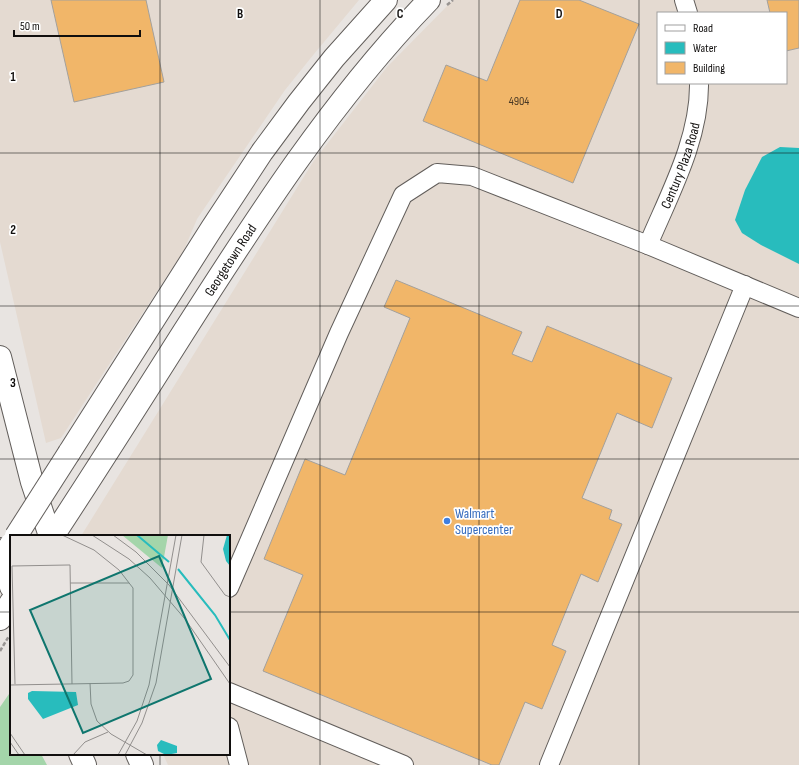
<svg xmlns="http://www.w3.org/2000/svg" width="799" height="765" font-family="'Sofia Sans Condensed',sans-serif">
  <rect width="100%" height="100%" fill="#e8e4e1"/>
  <g fill="#e4dad1" fill-rule="evenodd">
    <polygon points="0,0 359,0 314,54 285,90 197,219 184,250 61,438 46,443 0,242"/>
    <path d="M453,0H799V765H168L163,754H229V536H81L313,162L387,67ZM658,13H786V83H658Z"/>
  </g>
  <polygon fill="#a4d5aa" points="9,694 11,699 11,754 41,754 47,765 0,765 0,707"/>
  <polygon fill="#28bcbd" points="780,147 799,148 799,264 761,245 742,233 735,220 745,190 762,157"/>
  <g fill="#f1b669" stroke="#a3a09c">
    <polygon points="51,0 146,0 164,82 74,102"/>
    <polygon points="520,0 579,0 639,24 573,183 423,121 446,65 487,81"/>
    <polygon points="767,0 799,0 799,48 786,51 786,13 770,13"/>
    <polygon points="396,280 522,332 512,354 532,362 547,326 672,378 652,428 617,413 582,498 612,510 609,519 622,524 598,582 581,574 552,645 566,651 542,709 525,702 499,765 492,765 263,671 303,575 264,559 305,459 345,475 410,318 384,307"/>
  </g>
  <g fill="none" stroke-linecap="round" stroke-linejoin="round">
    <defs>
      <g id="minor">
        <polyline points="684,0 688,13"/>
        <path id="s1" d="M648,245C669,195 700,139 699,83"/>
        <polyline points="229,588 339,333 403,195 437,173 472,176 648,245 799,308"/>
        <polyline points="229,692 404,765"/>
        <polyline points="229,727 239,765"/>
        <polyline points="549,765 745,285"/>
      </g>
      <g id="major">
        <polyline points="69,453 212,228 262,152 299,102 334,58 386,0"/>
        <path id="s2" d="M53,536C97,469 140,401 183,333C257,217 332,100 429,0"/>
        <polyline points="0,619 11,602"/>
      </g>
      <g id="highway">
        <polyline points="0,357 32,482 50,536"/>
        <polyline points="0,549 11,587"/>
        <polyline points="80,754 85,765"/>
        <polyline points="137,754 142,765"/>
      </g>
    </defs>
    <use href="#minor" stroke="#625e5b" stroke-width="20"/>
    <use href="#major" stroke="#625e5b" stroke-width="24"/>
    <use href="#highway" stroke="#625e5b" stroke-width="24"/>
    <g stroke="#989492" stroke-width="2.5" stroke-dasharray="4 2" stroke-linecap="butt">
      <polyline points="447,5 453,0"/>
      <polyline points="0,651 9,636"/>
    </g>
    <use href="#minor" stroke="#fff" stroke-width="18"/>
    <use href="#major" stroke="#fff" stroke-width="22"/>
    <use href="#highway" stroke="#fff" stroke-width="22"/>
    <defs>
      <g id="major-bridge">
        <polyline points="16,536 69,453"/>
        <polyline points="0,561 11,544"/>
      </g>
    </defs>
    <use href="#major-bridge" stroke="#625e5b" stroke-width="24" stroke-linecap="butt"/>
    <use href="#major-bridge" stroke="#fff" stroke-width="22"/>
  </g>
  <path fill="none" stroke="#110f0e" stroke-width="1" stroke-opacity="0.55" d="M160,0V536M320,0V765M479,0V765M639,0V765M0,153H799M0,306H799M0,459H799M0,612H11M229,612H799M160,754V765"/>
  <circle fill="#3f7fe0" stroke="#fff" stroke-width="1.5" cx="447" cy="521" r="4"/>
  <g text-anchor="middle" stroke-width="3.5" stroke-linejoin="round" paint-order="stroke">
    <g font-size="12" fill="#493925">
      <text x="519" y="105">4904</text>
    </g>
    <g font-size="14" fill="#110f0e" stroke="#fff">
      <text dy="5" stroke="none"><textPath href="#s1" startOffset="86">Century Plaza Road</textPath></text>
      <text dy="5" stroke="none"><textPath href="#s2" startOffset="328">Georgetown Road</textPath></text>
    </g>
    <g font-size="14" fill="#366cbe" stroke="#fff" text-anchor="start">
      <text x="455" y="518">Walmart<tspan x="455" dy="16">Supercenter</tspan></text>
    </g>
  </g>
  <g transform="translate(10 535)">
    <rect width="220" height="220" fill="#e8e4e1"/>
    <path d="M112,0H158L152,33Z" fill="#a4d5aa"/>
    <path d="M217,0H220V31L216,26L213,14ZM22,156L66,157L68,170L33,184L18,164V158ZM151,205L167,211V218L156,220L148,216L147,210Z" fill="#28bcbd"/>
    <path fill="none" stroke="#28bcbd" stroke-width="2" d="M127,0L159,27M168,34L205,80L220,105"/>
    <path fill="none" stroke="#928f8d" stroke-width="1" d="M82,0L119,24L140,43L175,84L220,149M103,0L126,17L159,50L220,132M194,0L191,27L215,60L220,62M60,48H119M80,148L81,169L87,186L101,199L137,220M5,149L2,31L58,30H60L62,149M0,150L113,148L119,146L123,140V53L109,35L84,15L52,0M0,198L15,220M0,207L9,220M63,220L75,207L98,197M108,220L127,186L139,150L166,0M115,220L132,188L146,148L172,0"/>
    <path fill="#0f766e" fill-opacity="0.15" stroke="#0f766e" stroke-width="2" d="M149,21L201,144L73,198L20,75Z"/>
    <rect width="220" height="220" fill="none" stroke="#110f0e" stroke-width="2"/>
  </g>
  <g font-size="13" text-anchor="middle" font-weight="bold" fill="#110f0e" stroke="#fff" stroke-width="3.5" stroke-linejoin="round" paint-order="stroke">
    <text x="240" y="18">B</text>
    <text x="400" y="18">C</text>
    <text x="559" y="18">D</text>
    <text x="13" y="81">1</text>
    <text x="13" y="234">2</text>
    <text x="13" y="387">3</text>
  </g>
  <rect x="657" y="12" width="130" height="72" fill="#ffffff" stroke="#a09f9f"/>
  <rect x="665" y="25" width="20" height="6" fill="#ffffff" stroke="#a09f9f"/>
  <text x="693" y="32" font-size="12" fill="#110f0e">Road</text>
  <rect x="665" y="42" width="20" height="12" fill="#28bcbd" stroke="#a09f9f"/>
  <text x="693" y="52" font-size="12" fill="#110f0e">Water</text>
  <rect x="665" y="62" width="20" height="12" fill="#f1b669" stroke="#a09f9f"/>
  <text x="693" y="72" font-size="12" fill="#110f0e">Building</text>
  <path d="M14 30v6h126v-6" fill="none" stroke="#110f0e" stroke-width="2"/>
  <text x="20" y="30" font-size="12" fill="#110f0e" stroke="#ffffff" stroke-width="3" paint-order="stroke">50 m</text>
</svg>
